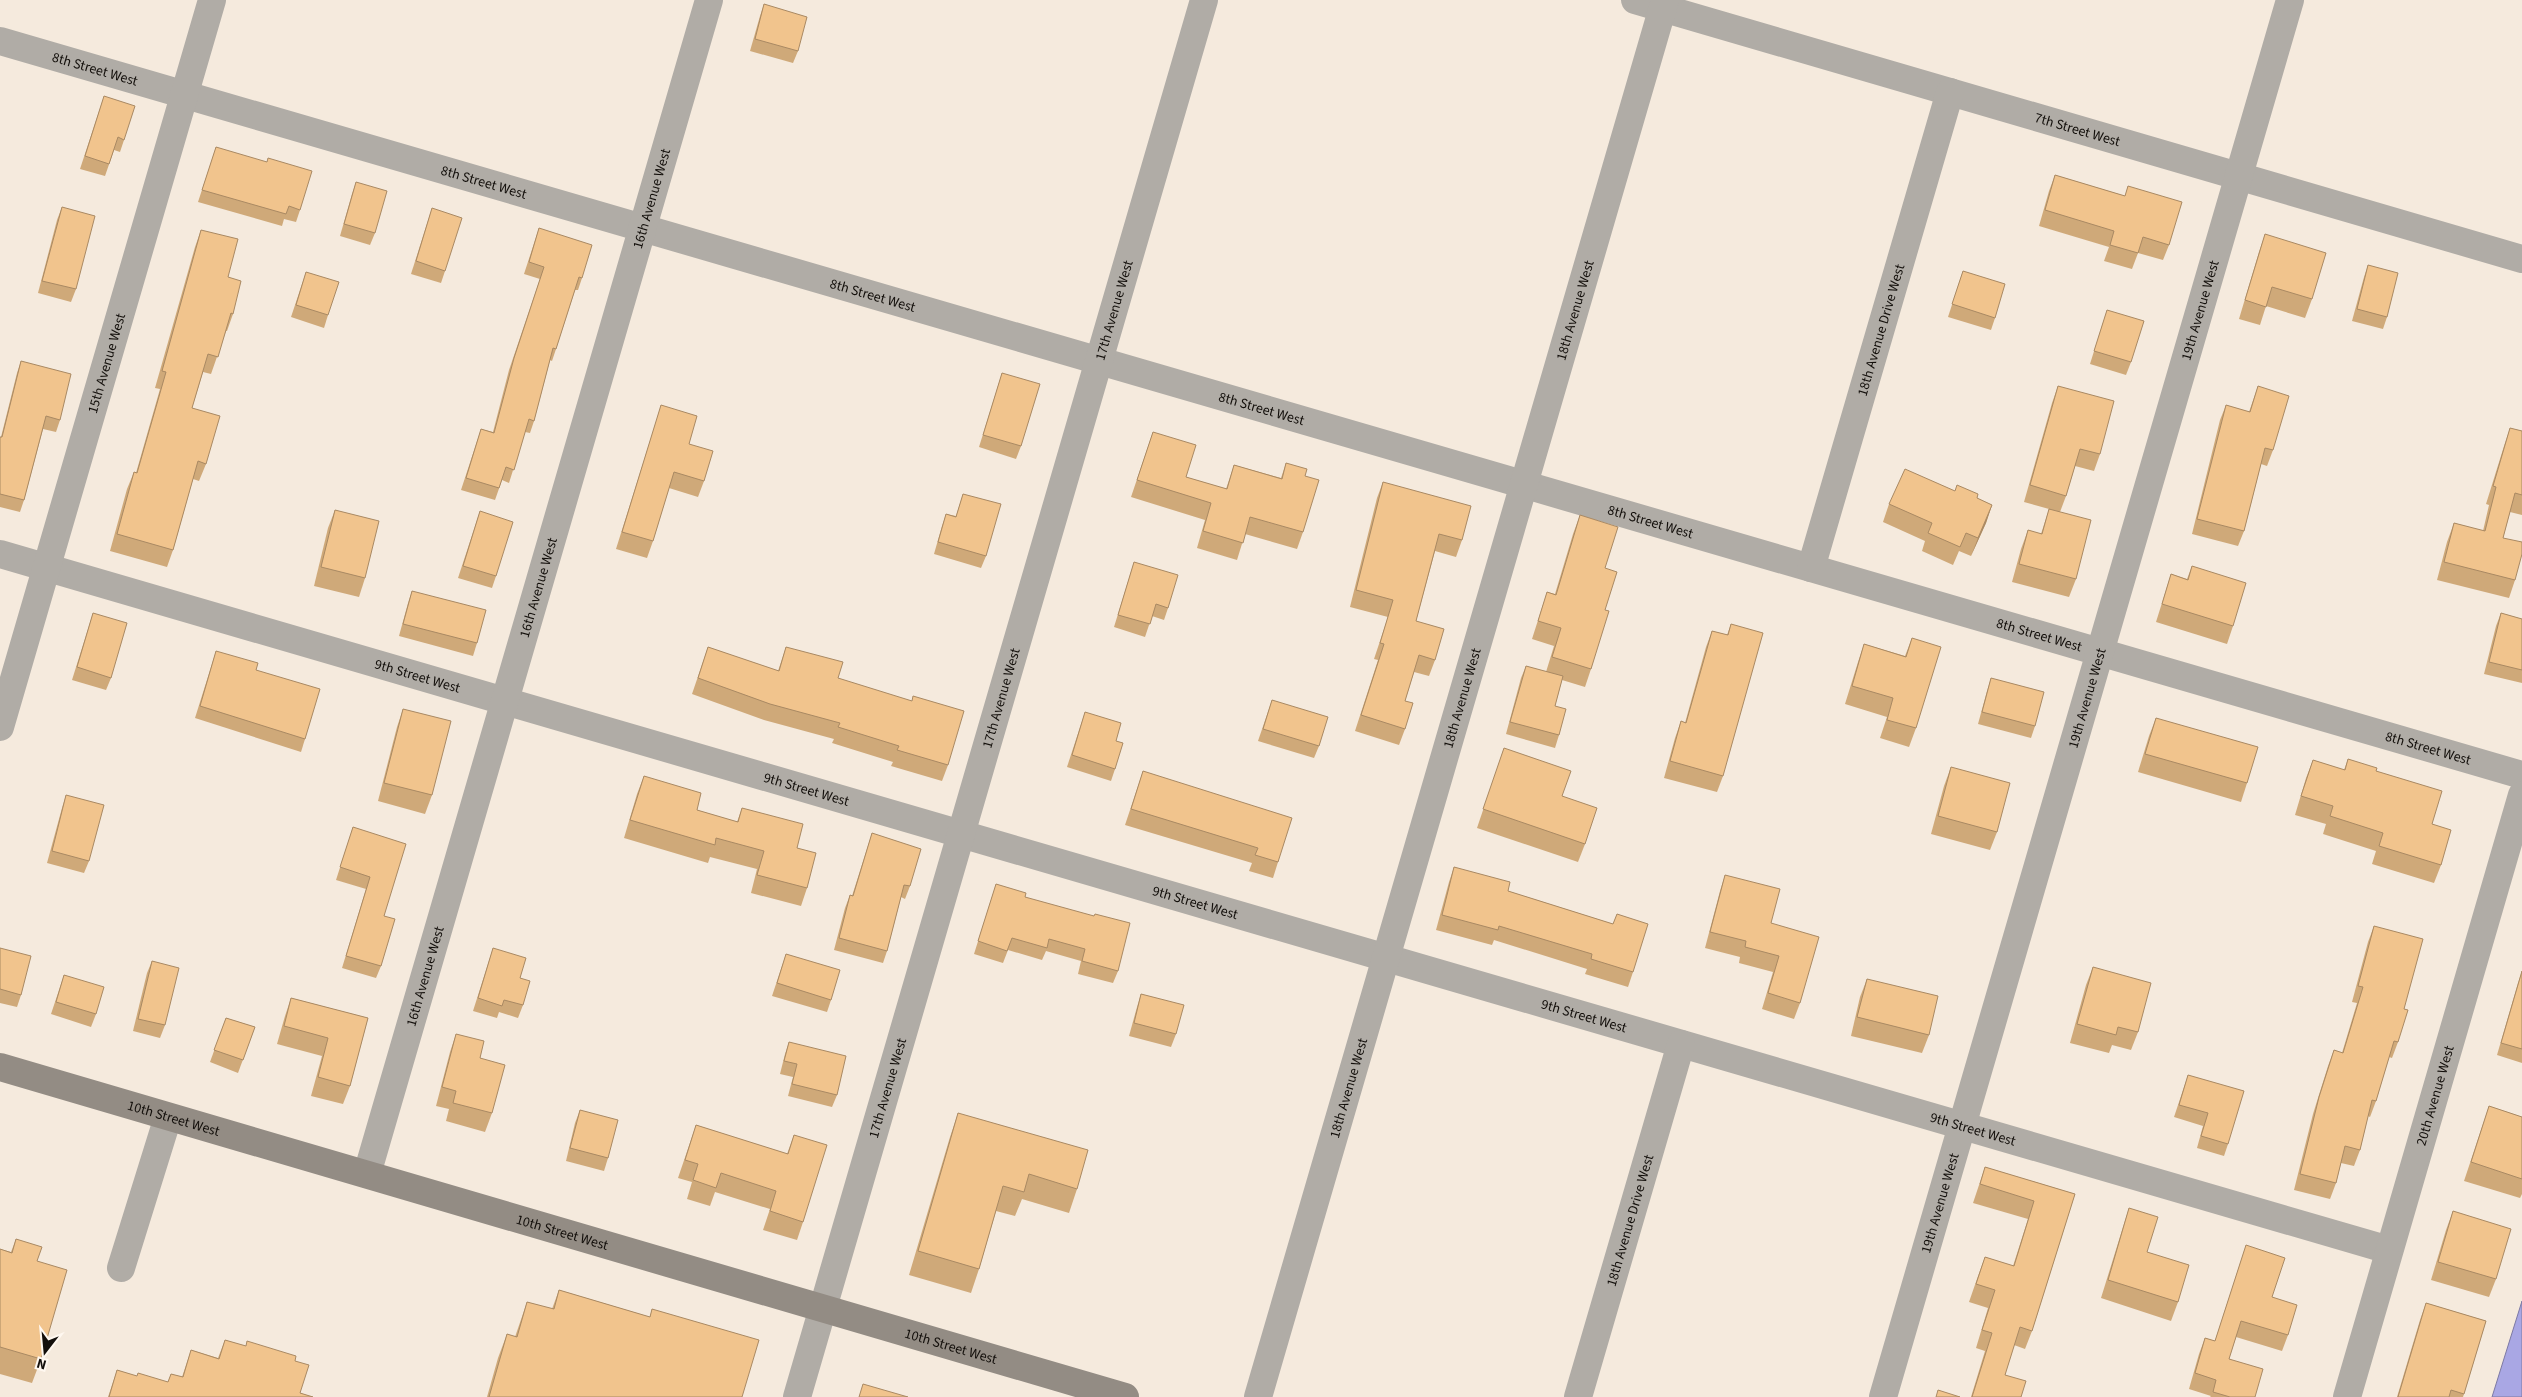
<svg xmlns="http://www.w3.org/2000/svg" width="2522" height="1397" font-family="'Source Sans 3',sans-serif">
  <rect width="100%" height="100%" fill="#f5eadd"/>
  <polygon fill="#a9a7e4" stroke="#7c79a3" points="2522,1301 2522,1397 2492,1397"/>
  <g fill="none" stroke-linecap="round" stroke-linejoin="round">
    <g stroke="#b0aca6" stroke-width="28">
      <path id="s1" d="M1635,0L2522,259"/>
      <path id="s2" d="M0,41L2522,775"/>
      <path id="s3" d="M0,554L2389,1250"/>
      <path id="s4" d="M1811,568L1950,92"/>
      <path id="s5" d="M0,727L212,0"/>
      <path id="s6" d="M367,1174L709,0"/>
      <polyline points="121,1268 168,1117"/>
      <path id="s7" d="M797,1397L1204,0"/>
      <path id="s8" d="M1258,1397L1665,0"/>
      <path id="s9" d="M1578,1397L1681,1044"/>
      <path id="s10" d="M1883,1397L2290,0"/>
      <path id="s11" d="M2347,1397L2522,795"/>
    </g>
    <path stroke="#938c84" stroke-width="28" id="s12" d="M0,1067L1125,1397"/>
  </g>
  <g fill="#cfa979">
    <polygon points="764,4 798,51 793,63 750,51 760,16"/>
    <polygon points="104,96 124,140 120,152 114,150 105,176 80,169"/>
    <polygon points="216,147 300,210 296,222 284,219 282,226 198,202"/>
    <polygon points="2055,175 2125,196 2128,186 2169,245 2163,260 2138,253 2132,269 2104,261 2109,247 2039,226 2049,191"/>
    <polygon points="356,182 375,233 370,245 340,236 352,194"/>
    <polygon points="62,207 76,289 71,302 38,293 57,220"/>
    <polygon points="432,208 445,271 441,283 411,274"/>
    <polygon points="539,228 582,278 578,290 575,290 556,349 552,361 550,360 534,421 530,433 525,432 509,483 502,480 495,500 461,490 481,429 493,432 509,370 540,279 524,274"/>
    <polygon points="201,230 228,277 233,314 227,331 226,331 211,374 203,372 192,408 206,464 199,481 193,479 173,550 167,567 110,551 127,489 134,472 136,473 160,389 155,388 195,247"/>
    <polygon points="2265,234 2312,299 2305,318 2266,306 2260,325 2239,319 2259,252"/>
    <polygon points="2368,265 2387,317 2383,329 2352,321 2364,277"/>
    <polygon points="1963,271 1995,318 1991,330 1948,317"/>
    <polygon points="306,272 328,315 324,328 291,317"/>
    <polygon points="2107,310 2131,362 2126,375 2090,364"/>
    <polygon points="21,361 60,420 56,432 43,429 24,500 20,512 0,507 0,437 1,437 17,373"/>
    <polygon points="1002,373 1021,446 1016,459 979,447"/>
    <polygon points="2058,386 2100,454 2094,471 2075,466 2066,496 2060,512 2076,579 2069,597 2012,582 2021,549 2028,530 2041,534 2049,509 2024,502 2052,403"/>
    <polygon points="2258,386 2273,450 2267,466 2261,464 2244,531 2238,546 2192,534 2220,420 2226,405 2249,412"/>
    <polygon points="661,405 689,444 704,481 698,497 669,488 653,541 647,558 616,549 656,422"/>
    <polygon points="2510,428 2522,431 2522,515 2510,512 2503,538 2515,580 2509,598 2437,580 2447,542 2454,523 2483,531 2489,505 2486,504 2504,446"/>
    <polygon points="1153,432 1186,477 1226,489 1234,465 1281,478 1286,463 1305,476 1303,532 1297,549 1245,534 1237,560 1197,548 1205,520 1131,497"/>
    <polygon points="1383,482 1462,540 1456,557 1435,551 1416,621 1435,660 1429,676 1414,672 1405,701 1405,729 1399,745 1355,731 1378,660 1374,659 1388,617 1350,607 1377,498"/>
    <polygon points="1955,491 1977,498 1992,505 1986,523 1971,556 1959,551 1953,565 1922,551 1925,541 1883,522 1889,504"/>
    <polygon points="963,494 986,556 981,568 934,554 942,526 946,514 956,516"/>
    <polygon points="335,510 365,578 359,597 314,586 328,528"/>
    <polygon points="480,511 496,576 492,588 458,578"/>
    <polygon points="1580,515 1605,568 1605,610 1591,669 1585,687 1562,680 1555,706 1559,735 1555,748 1506,734 1521,678 1526,666 1546,672 1554,646 1532,639 1547,592 1555,594 1573,534"/>
    <polygon points="1134,562 1168,608 1164,620 1152,616 1145,637 1114,627"/>
    <polygon points="2192,566 2233,626 2227,644 2156,622 2171,574 2187,579"/>
    <polygon points="412,591 477,643 473,656 399,636 408,603"/>
    <polygon points="93,613 111,678 106,690 72,680"/>
    <polygon points="2501,613 2522,619 2522,683 2484,674 2496,626"/>
    <polygon points="1731,624 1723,776 1717,792 1664,778 1675,738 1681,721 1685,723 1706,647 1712,631 1727,635"/>
    <polygon points="1912,638 1916,728 1909,747 1880,738 1887,717 1845,704 1858,662 1864,644 1905,656"/>
    <polygon points="708,647 778,671 786,647 838,678 948,765 942,781 891,766 893,762 832,743 834,739 764,720 692,694"/>
    <polygon points="216,651 256,670 305,739 301,752 195,718"/>
    <polygon points="1991,678 2035,726 2031,738 1978,724 1987,691"/>
    <polygon points="1272,700 1319,746 1314,758 1258,741"/>
    <polygon points="403,709 432,795 425,814 378,801 397,727"/>
    <polygon points="1085,712 1116,741 1115,769 1111,781 1067,767"/>
    <polygon points="2156,718 2247,783 2241,802 2138,772 2149,736"/>
    <polygon points="1504,748 1562,796 1585,844 1578,862 1477,828"/>
    <polygon points="2348,759 2376,771 2432,824 2441,865 2434,883 2372,864 2376,851 2323,834 2326,824 2295,815 2306,778 2313,760 2344,770"/>
    <polygon points="1951,767 1997,832 1990,850 1931,834 1944,786"/>
    <polygon points="1143,771 1278,862 1273,878 1249,871 1252,863 1125,825"/>
    <polygon points="644,776 697,810 737,822 742,808 797,848 807,888 801,906 751,893 757,869 710,857 708,863 624,838 637,794"/>
    <polygon points="66,795 89,861 84,873 47,863 62,808"/>
    <polygon points="353,827 384,916 381,966 376,978 342,968 366,889 336,880"/>
    <polygon points="872,833 910,886 905,899 901,897 887,951 883,963 834,950 845,908 850,895 852,896"/>
    <polygon points="1454,867 1508,891 1613,924 1617,914 1633,972 1628,987 1585,974 1587,969 1494,940 1492,945 1436,930 1449,882"/>
    <polygon points="1725,875 1771,923 1800,1003 1794,1019 1762,1009 1773,972 1739,963 1740,957 1705,948 1720,891"/>
    <polygon points="996,884 1025,897 1118,971 1113,983 1078,974 1081,961 1046,951 1042,960 1008,950 1003,963 974,954"/>
    <polygon points="2374,926 2404,1009 2398,1042 2392,1058 2389,1057 2376,1101 2370,1117 2368,1116 2360,1150 2354,1166 2341,1163 2336,1183 2330,1199 2294,1190 2313,1114 2328,1066 2334,1050 2342,1053 2357,1003 2352,1002 2368,942"/>
    <polygon points="0,948 21,995 17,1007 0,1003"/>
    <polygon points="493,948 520,978 523,1005 518,1018 499,1012 497,1018 473,1011"/>
    <polygon points="786,954 831,1000 827,1012 772,996"/>
    <polygon points="152,961 165,1025 160,1038 133,1031 147,973"/>
    <polygon points="2093,967 2138,1032 2131,1050 2112,1045 2109,1053 2070,1043 2086,985"/>
    <polygon points="2522,971 2522,1063 2497,1055 2518,983"/>
    <polygon points="64,975 96,1014 91,1027 51,1014"/>
    <polygon points="1867,979 1929,1035 1922,1053 1851,1036 1860,997"/>
    <polygon points="1141,994 1176,1034 1171,1047 1129,1036 1137,1007"/>
    <polygon points="291,998 368,1018 350,1086 343,1104 311,1096 322,1056 277,1044 285,1016"/>
    <polygon points="226,1018 255,1027 238,1073 210,1062"/>
    <polygon points="456,1034 480,1058 492,1113 485,1132 446,1121 449,1109 436,1106 450,1052"/>
    <polygon points="789,1042 837,1095 832,1107 788,1096 793,1077 780,1074 785,1054"/>
    <polygon points="2188,1075 2228,1144 2224,1156 2197,1148 2203,1126 2174,1117"/>
    <polygon points="2489,1106 2522,1117 2522,1194 2520,1198 2464,1181"/>
    <polygon points="580,1110 608,1158 604,1171 566,1161 575,1123"/>
    <polygon points="958,1113 1077,1189 1069,1213 1022,1199 1015,1216 996,1211 979,1269 971,1293 909,1275 950,1137"/>
    <polygon points="696,1125 787,1154 794,1135 803,1222 797,1240 763,1230 770,1209 715,1192 710,1206 687,1199 692,1182 678,1178"/>
    <polygon points="1985,1167 2075,1194 2032,1331 2025,1349 2014,1345 2005,1375 2021,1397 1971,1397 1985,1351 1976,1348 1988,1308 1969,1302 1978,1276 1985,1257 2013,1266 2028,1219 1973,1203"/>
    <polygon points="2129,1208 2147,1252 2178,1302 2171,1321 2101,1298 2123,1227"/>
    <polygon points="2453,1211 2496,1279 2489,1297 2431,1280 2446,1230"/>
    <polygon points="16,1239 37,1261 41,1359 32,1383 0,1374 0,1249 11,1252"/>
    <polygon points="2246,1245 2272,1297 2288,1335 2282,1351 2236,1337 2229,1359 2255,1397 2210,1397 2211,1396 2189,1389 2199,1354 2205,1338 2215,1341"/>
    <polygon points="559,1290 650,1317 652,1309 742,1397 487,1397 498,1358 507,1334 515,1337 527,1302 552,1309"/>
    <polygon points="2426,1303 2486,1321 2463,1397 2397,1397 2420,1320"/>
    <polygon points="225,1340 295,1361 300,1393 313,1397 108,1397 117,1370 136,1376 168,1382 171,1374 182,1377 191,1350 218,1358"/>
  </g>
  <polygon fill="#a98963" points="1992,505 1986,523 1971,556 1978,538"/>
  <g fill="#f1c48d" stroke="#a98963">
    <polygon points="764,4 807,17 798,51 755,39"/>
    <polygon points="104,96 135,106 124,140 118,137 109,164 85,156"/>
    <polygon points="216,147 267,162 268,158 312,171 300,210 289,206 286,214 202,190"/>
    <polygon points="2055,175 2125,196 2128,186 2182,202 2169,245 2143,237 2138,253 2110,245 2114,231 2045,210"/>
    <polygon points="356,182 387,191 375,233 344,224"/>
    <polygon points="62,207 95,216 76,289 42,281"/>
    <polygon points="432,208 462,218 445,271 416,261"/>
    <polygon points="539,228 592,245 582,278 579,277 556,349 553,348 534,421 529,419 514,470 506,467 499,488 466,478 481,429 494,433 514,358 544,267 529,262"/>
    <polygon points="201,230 238,239 228,277 241,281 233,314 231,313 218,357 208,354 192,408 220,416 206,464 198,461 173,550 117,534 134,472 137,473 166,372 162,371"/>
    <polygon points="2265,234 2326,253 2312,299 2272,287 2266,307 2245,300"/>
    <polygon points="2368,265 2398,273 2387,317 2357,309"/>
    <polygon points="1963,271 2005,284 1995,318 1952,304"/>
    <polygon points="306,272 339,282 328,315 296,305"/>
    <polygon points="2107,310 2144,321 2131,362 2094,351"/>
    <polygon points="21,361 71,374 60,420 46,416 24,500 0,494 0,437 2,437"/>
    <polygon points="1002,373 1040,384 1021,446 983,435"/>
    <polygon points="2058,386 2114,401 2100,454 2080,449 2066,496 2030,485"/>
    <polygon points="2258,386 2289,396 2273,450 2265,448 2244,531 2197,519 2226,405 2250,412"/>
    <polygon points="661,405 697,416 689,444 713,451 704,481 674,472 653,541 622,532"/>
    <polygon points="2510,428 2522,431 2522,495 2515,493 2503,538 2522,542 2522,554 2515,580 2444,562 2454,523 2485,531 2496,487 2493,486"/>
    <polygon points="1153,432 1196,445 1186,477 1227,489 1234,465 1282,479 1286,463 1307,469 1305,476 1319,480 1303,532 1250,517 1243,543 1203,531 1211,503 1137,480"/>
    <polygon points="1905,469 1955,491 1957,485 1978,494 1977,498 1992,505 1978,538 1966,533 1960,547 1928,533 1932,523 1889,504"/>
    <polygon points="1383,482 1471,506 1462,540 1439,534 1416,621 1444,629 1435,660 1419,655 1405,701 1413,703 1405,729 1361,715 1384,644 1380,643 1393,600 1356,590"/>
    <polygon points="963,494 1001,504 986,556 938,542 946,514 956,517"/>
    <polygon points="2049,509 2091,520 2076,579 2019,564 2028,530 2042,534"/>
    <polygon points="335,510 379,521 365,578 321,567"/>
    <polygon points="480,511 513,522 496,576 463,566"/>
    <polygon points="1580,515 1618,527 1605,568 1617,572 1605,610 1609,611 1591,669 1552,657 1561,628 1538,621 1547,592 1556,595"/>
    <polygon points="1134,562 1178,575 1168,608 1156,604 1150,624 1118,615"/>
    <polygon points="2192,566 2246,583 2233,626 2162,604 2171,574 2188,580"/>
    <polygon points="412,591 486,610 477,643 403,624"/>
    <polygon points="93,613 127,623 111,678 77,667"/>
    <polygon points="2501,613 2522,619 2522,670 2489,662"/>
    <polygon points="1731,624 1763,633 1723,776 1670,761 1681,721 1686,723 1712,631 1728,635"/>
    <polygon points="1912,638 1941,647 1916,728 1887,720 1893,698 1852,686 1864,644 1906,657"/>
    <polygon points="708,647 779,671 786,647 843,662 838,678 912,701 913,696 964,711 948,765 897,750 899,746 838,727 840,723 770,704 698,678"/>
    <polygon points="216,651 258,663 256,670 320,689 305,739 200,706"/>
    <polygon points="1526,666 1563,676 1555,706 1566,709 1559,735 1510,722"/>
    <polygon points="1991,678 2044,692 2035,726 1982,712"/>
    <polygon points="1272,700 1328,717 1319,746 1263,729"/>
    <polygon points="403,709 451,721 432,795 384,783"/>
    <polygon points="1085,712 1121,723 1116,741 1123,743 1115,769 1072,755"/>
    <polygon points="2156,718 2258,747 2247,783 2145,754"/>
    <polygon points="1504,748 1571,771 1562,796 1597,808 1585,844 1483,809"/>
    <polygon points="2348,759 2377,768 2376,771 2442,791 2432,824 2451,830 2441,865 2379,846 2383,833 2330,816 2333,806 2301,796 2313,760 2345,770"/>
    <polygon points="1951,767 2010,783 1997,832 1938,816"/>
    <polygon points="1143,771 1292,818 1278,862 1255,855 1258,848 1131,809"/>
    <polygon points="644,776 701,793 697,810 738,822 742,808 803,824 797,848 816,853 807,888 757,875 764,851 716,838 715,845 630,820"/>
    <polygon points="66,795 104,805 89,861 52,851"/>
    <polygon points="353,827 406,844 384,916 395,919 381,966 346,956 370,877 340,867"/>
    <polygon points="872,833 921,849 910,886 904,885 887,951 839,938 850,895 853,896"/>
    <polygon points="1454,867 1510,882 1508,891 1613,924 1617,914 1648,924 1633,972 1591,959 1592,954 1499,926 1498,930 1442,915"/>
    <polygon points="1725,875 1780,889 1771,923 1819,937 1800,1003 1768,993 1779,956 1745,947 1746,941 1710,932"/>
    <polygon points="996,884 1026,893 1025,897 1094,916 1095,914 1130,923 1118,971 1082,961 1085,949 1049,939 1047,948 1012,938 1007,951 978,941"/>
    <polygon points="2374,926 2423,939 2404,1009 2408,1010 2398,1042 2394,1041 2376,1101 2372,1100 2360,1150 2345,1146 2336,1183 2300,1174 2319,1097 2334,1050 2343,1053 2363,987 2358,986"/>
    <polygon points="0,948 31,956 21,995 0,989"/>
    <polygon points="493,948 526,958 520,978 530,981 523,1005 504,1000 502,1006 478,998"/>
    <polygon points="786,954 840,970 831,1000 777,983"/>
    <polygon points="152,961 179,968 165,1025 138,1019"/>
    <polygon points="2093,967 2151,983 2138,1032 2118,1027 2116,1035 2077,1024"/>
    <polygon points="2522,971 2522,1049 2501,1043"/>
    <polygon points="64,975 104,987 96,1014 56,1002"/>
    <polygon points="1867,979 1938,996 1929,1035 1857,1017"/>
    <polygon points="1141,994 1184,1005 1176,1034 1134,1023"/>
    <polygon points="291,998 368,1018 350,1086 318,1077 328,1038 284,1026"/>
    <polygon points="226,1018 255,1027 243,1060 214,1050"/>
    <polygon points="456,1034 484,1041 480,1058 505,1065 492,1113 453,1103 456,1091 442,1087"/>
    <polygon points="789,1042 846,1056 837,1095 792,1084 797,1064 784,1061"/>
    <polygon points="2188,1075 2244,1091 2228,1144 2201,1136 2208,1113 2179,1105"/>
    <polygon points="2489,1106 2522,1117 2522,1179 2471,1162"/>
    <polygon points="580,1110 618,1120 608,1158 570,1148"/>
    <polygon points="958,1113 1088,1150 1077,1189 1029,1174 1024,1192 1003,1186 979,1269 918,1251"/>
    <polygon points="696,1125 788,1154 794,1135 827,1145 803,1222 770,1211 776,1191 721,1173 716,1188 693,1180 698,1164 685,1160"/>
    <polygon points="1985,1167 2075,1194 2032,1331 2020,1327 2005,1375 2026,1381 2021,1397 1972,1397 1992,1333 1982,1330 1995,1290 1976,1284 1985,1257 2014,1266 2034,1201 1980,1184"/>
    <polygon points="2129,1208 2158,1217 2147,1252 2189,1265 2178,1302 2108,1280"/>
    <polygon points="2453,1211 2511,1229 2496,1279 2438,1262"/>
    <polygon points="16,1239 42,1247 37,1261 67,1270 41,1359 0,1347 0,1249 12,1253"/>
    <polygon points="2246,1245 2285,1258 2272,1297 2297,1305 2288,1335 2241,1321 2229,1359 2263,1369 2255,1397 2230,1397 2213,1392 2216,1380 2195,1373 2205,1338 2215,1341"/>
    <polygon points="559,1290 650,1317 652,1309 759,1340 742,1397 489,1397 507,1334 517,1337 527,1302 554,1309"/>
    <polygon points="2426,1303 2486,1321 2464,1394 2451,1390 2449,1397 2398,1397"/>
    <polygon points="225,1340 246,1346 247,1341 296,1356 295,1361 309,1365 300,1393 313,1397 109,1397 117,1370 137,1376 138,1373 168,1382 171,1374 183,1377 191,1350 219,1359"/>
    <polygon points="863,1384 908,1397 859,1397"/>
    <polygon points="1938,1390 1960,1397 1936,1397"/>
  </g>
  <g text-anchor="middle" stroke-width="4" stroke-linejoin="round" paint-order="stroke">
    <g font-size="14" fill="#130f0b" stroke="#fff8f0">
      <text dy="5" stroke="none"><textPath href="#s2" startOffset="99">8th Street West</textPath></text>
      <text dy="5" stroke="none"><textPath href="#s1" startOffset="461">7th Street West</textPath></text>
      <text dy="5" stroke="none"><textPath href="#s2" startOffset="504">8th Street West</textPath></text>
      <text dy="5" stroke="none"><textPath href="#s6" startOffset="1016">16th Avenue West</textPath></text>
      <text dy="5" stroke="none"><textPath href="#s2" startOffset="909">8th Street West</textPath></text>
      <text dy="5" stroke="none"><textPath href="#s7" startOffset="1132">17th Avenue West</textPath></text>
      <text dy="5" stroke="none"><textPath href="#s8" startOffset="1132">18th Avenue West</textPath></text>
      <text dy="5" stroke="none"><textPath href="#s10" startOffset="1132">19th Avenue West</textPath></text>
      <text dy="5" stroke="none"><textPath href="#s4" startOffset="248">18th Avenue Drive West</textPath></text>
      <text dy="5" stroke="none"><textPath href="#s5" startOffset="379">15th Avenue West</textPath></text>
      <text dy="5" stroke="none"><textPath href="#s2" startOffset="1314">8th Street West</textPath></text>
      <text dy="5" stroke="none"><textPath href="#s2" startOffset="1719">8th Street West</textPath></text>
      <text dy="5" stroke="none"><textPath href="#s6" startOffset="611">16th Avenue West</textPath></text>
      <text dy="5" stroke="none"><textPath href="#s2" startOffset="2124">8th Street West</textPath></text>
      <text dy="5" stroke="none"><textPath href="#s3" startOffset="435">9th Street West</textPath></text>
      <text dy="5" stroke="none"><textPath href="#s7" startOffset="728">17th Avenue West</textPath></text>
      <text dy="5" stroke="none"><textPath href="#s10" startOffset="728">19th Avenue West</textPath></text>
      <text dy="5" stroke="none"><textPath href="#s8" startOffset="728">18th Avenue West</textPath></text>
      <text dy="5" stroke="none"><textPath href="#s2" startOffset="2529">8th Street West</textPath></text>
      <text dy="5" stroke="none"><textPath href="#s3" startOffset="840">9th Street West</textPath></text>
      <text dy="5" stroke="none"><textPath href="#s3" startOffset="1245">9th Street West</textPath></text>
      <text dy="5" stroke="none"><textPath href="#s6" startOffset="206">16th Avenue West</textPath></text>
      <text dy="5" stroke="none"><textPath href="#s3" startOffset="1650">9th Street West</textPath></text>
      <text dy="5" stroke="none"><textPath href="#s7" startOffset="322">17th Avenue West</textPath></text>
      <text dy="5" stroke="none"><textPath href="#s8" startOffset="322">18th Avenue West</textPath></text>
      <text dy="5" stroke="none"><textPath href="#s11" startOffset="314">20th Avenue West</textPath></text>
      <text dy="5" stroke="none"><textPath href="#s12" startOffset="181">10th Street West</textPath></text>
      <text dy="5" stroke="none"><textPath href="#s3" startOffset="2055">9th Street West</textPath></text>
      <text dy="5" stroke="none"><textPath href="#s10" startOffset="202">19th Avenue West</textPath></text>
      <text dy="5" stroke="none"><textPath href="#s9" startOffset="184">18th Avenue Drive West</textPath></text>
      <text dy="5" stroke="none"><textPath href="#s12" startOffset="586">10th Street West</textPath></text>
      <text dy="5" stroke="none"><textPath href="#s12" startOffset="991">10th Street West</textPath></text>
    </g>
  </g>
  <g transform="translate(45 1352) rotate(196)" stroke="#fff8f0" stroke-width="4" paint-order="stroke">
  <path d="M0-4L9 19L0 12L-9 19Z" fill="#130f0b"/>
  <text y="-8" font-size="14" font-weight="bold" text-anchor="middle" fill="#130f0b">N</text>
  </g>
</svg>
